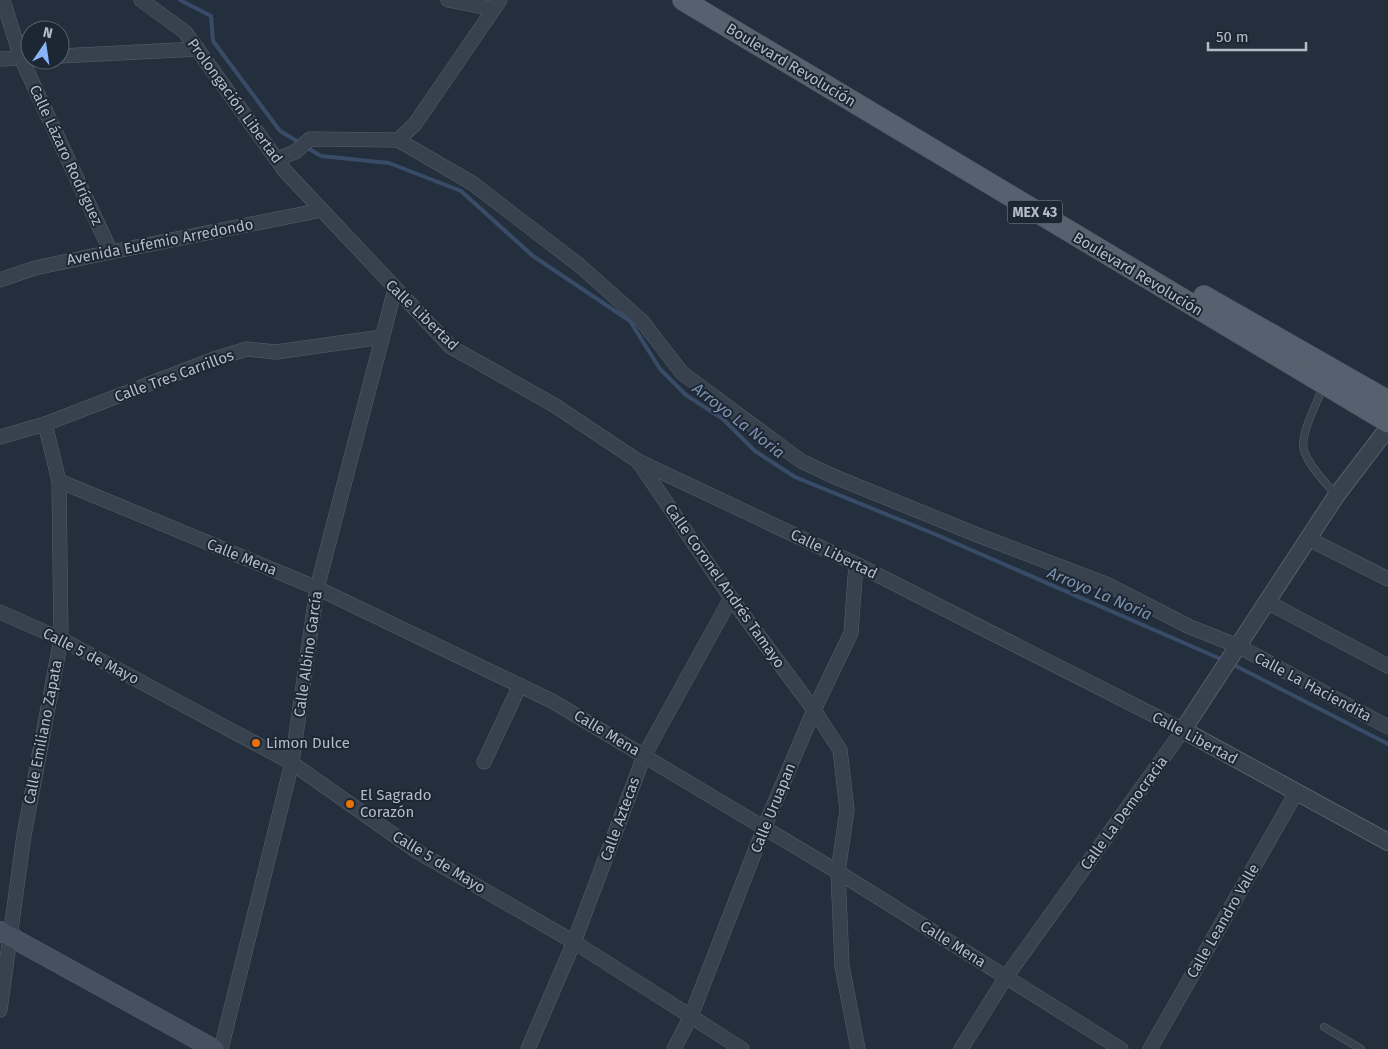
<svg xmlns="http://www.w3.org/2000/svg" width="1388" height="1049" font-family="'Fira Sans',sans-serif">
  <rect width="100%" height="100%" fill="#242f3e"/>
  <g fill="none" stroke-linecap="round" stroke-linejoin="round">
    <g stroke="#394c67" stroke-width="4">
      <polyline points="180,0 211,16 213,41 280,131 300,143"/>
      <polyline points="306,147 321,156 389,163 461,191 533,256 630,321 660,369 686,395 723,419 755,451 795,477 937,535 1223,660"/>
      <polyline points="1232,664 1388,744"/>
    </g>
    <defs>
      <g id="service">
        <path d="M1324,385C1318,401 1299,435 1304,451C1310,467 1325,482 1336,495"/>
        <polyline points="1324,1027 1361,1049"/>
      </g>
      <g id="minor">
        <polyline points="3,0 21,58 111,252"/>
        <polyline points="141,0 185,32 285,171 451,347 554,405 638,461 856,564 1183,730 1006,977 961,1049"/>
        <polyline points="448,0 494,9"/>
        <polyline points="60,56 198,49"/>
        <polyline points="0,59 29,58"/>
        <polyline points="398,140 472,183 579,265 642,321 682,373 801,461 835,477 980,536 1106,584 1190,627 1238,646 1388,727"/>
        <polyline points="277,159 295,152 310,139 398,140 415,124 500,0"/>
        <polyline points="0,280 35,268 111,252 322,210"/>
        <polyline points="0,437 45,424 214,359 247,349 276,352 382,337"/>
        <polyline points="638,461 731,598 814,710 840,750 847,810 838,872 842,966 858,1049"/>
        <polyline points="59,481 317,588 552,701 838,872 1121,1049"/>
        <polyline points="1309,539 1388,579"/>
        <polyline points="1267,602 1388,666"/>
        <polyline points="0,612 61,639 292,763 418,852 574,942 742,1049"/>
        <polyline points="484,762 520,685"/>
        <polyline points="0,1010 24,835 61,639 59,481 45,424"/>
        <polyline points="221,1049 292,763 317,588 395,289"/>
        <polyline points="528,1049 574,942 644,756 731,598"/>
        <polyline points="674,1049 691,1016 764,828 814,710 851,633 856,564"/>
        <polyline points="1150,1049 1296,793"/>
      </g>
      <polyline id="tertiary" points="1388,428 1336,496 1183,730 1388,842"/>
      <polyline id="secondary" points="0,931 214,1049"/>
      <g id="primary">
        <polyline points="683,0 1388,422"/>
        <polyline points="1204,296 1388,401"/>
      </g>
    </defs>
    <use href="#service" stroke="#565f6c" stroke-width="8"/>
    <use href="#minor" stroke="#565f6c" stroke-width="15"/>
    <use href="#tertiary" stroke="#565f6c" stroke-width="18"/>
    <use href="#secondary" stroke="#565f6c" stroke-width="20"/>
    <use href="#primary" stroke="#414a57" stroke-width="22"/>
    <use href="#service" stroke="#38414e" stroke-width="7"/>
    <use href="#minor" stroke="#38414e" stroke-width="14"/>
    <use href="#tertiary" stroke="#38414e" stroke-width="16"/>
    <use href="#secondary" stroke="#465061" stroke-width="19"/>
    <use href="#primary" stroke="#56606e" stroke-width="21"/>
  </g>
  <g fill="#e8710a" stroke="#1d2633" stroke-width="2">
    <circle cx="256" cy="743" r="5"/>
    <circle cx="350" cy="804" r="5"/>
  </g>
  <g text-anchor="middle" stroke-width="4" stroke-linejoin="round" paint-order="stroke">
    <rect fill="#1d2633" stroke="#878f9c" stroke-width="1" x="1007.5" y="200.5" width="55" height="23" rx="4"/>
    <g font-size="14" font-weight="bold" fill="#b4bcc9">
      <text x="1035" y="217">MEX 43</text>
    </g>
    <g font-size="15" fill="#b4bcc9" stroke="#1d2633">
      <text transform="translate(791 65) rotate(31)" y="5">Boulevard Revolución</text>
      <text transform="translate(235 101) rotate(54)" y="5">Prolongación Libertad</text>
      <text transform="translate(66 155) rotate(65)" y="5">Calle Lázaro Rodríguez</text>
      <text transform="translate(160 242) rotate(-11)" y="5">Avenida Eufemio Arredondo</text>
      <text transform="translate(1138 274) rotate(31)" y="5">Boulevard Revolución</text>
      <text transform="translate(422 315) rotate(44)" y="5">Calle Libertad</text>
      <text transform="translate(174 376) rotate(-20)" y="5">Calle Tres Carrillos</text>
      <text transform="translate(834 554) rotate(26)" y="5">Calle Libertad</text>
      <text transform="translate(242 557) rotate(22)" y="5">Calle Mena</text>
      <text transform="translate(725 586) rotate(55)" y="5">Calle Coronel Andrés Tamayo</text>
      <text transform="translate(308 654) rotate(-82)" y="5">Calle Albino García</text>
      <text transform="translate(91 656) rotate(27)" y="5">Calle 5 de Mayo</text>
      <text transform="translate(1313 687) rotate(28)" y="5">Calle La Haciendita</text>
      <text transform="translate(43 732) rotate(-79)" y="5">Calle Emiliano Zapata</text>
      <text transform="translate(607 733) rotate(31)" y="5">Calle Mena</text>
      <text transform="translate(1195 738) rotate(28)" y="5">Calle Libertad</text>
      <text transform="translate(773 808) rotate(-68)" y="5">Calle Uruapan</text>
      <text transform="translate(1124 813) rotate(-54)" y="5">Calle La Democracia</text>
      <text transform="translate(620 819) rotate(-70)" y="5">Calle Aztecas</text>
      <text transform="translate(439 862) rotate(31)" y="5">Calle 5 de Mayo</text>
      <text transform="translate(1223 921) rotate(-60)" y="5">Calle Leandro Valle</text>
      <text transform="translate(953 944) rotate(32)" y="5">Calle Mena</text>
    </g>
    <g font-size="15" fill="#b4bcc9" stroke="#1d2633" text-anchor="start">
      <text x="266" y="748">Limon Dulce</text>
      <text x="360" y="800">El Sagrado<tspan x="360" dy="17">Corazón</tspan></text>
    </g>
    <g font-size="16" font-style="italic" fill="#7c92b1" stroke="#1d2633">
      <text transform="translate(739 420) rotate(38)" y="6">Arroyo La Noria</text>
      <text transform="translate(1100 593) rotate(23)" y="6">Arroyo La Noria</text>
    </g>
  </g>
  <g transform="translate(45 45) rotate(13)"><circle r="24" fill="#1d2633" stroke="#59626f"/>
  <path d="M0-4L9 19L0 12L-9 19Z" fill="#8ab4f8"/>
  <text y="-8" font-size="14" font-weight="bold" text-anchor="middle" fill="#b4bcc9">N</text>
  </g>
  <path d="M1208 42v8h98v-8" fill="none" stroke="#b4bcc9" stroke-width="2.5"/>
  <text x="1216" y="42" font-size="15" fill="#b4bcc9" stroke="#1d2633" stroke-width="4" paint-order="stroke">50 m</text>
</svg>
